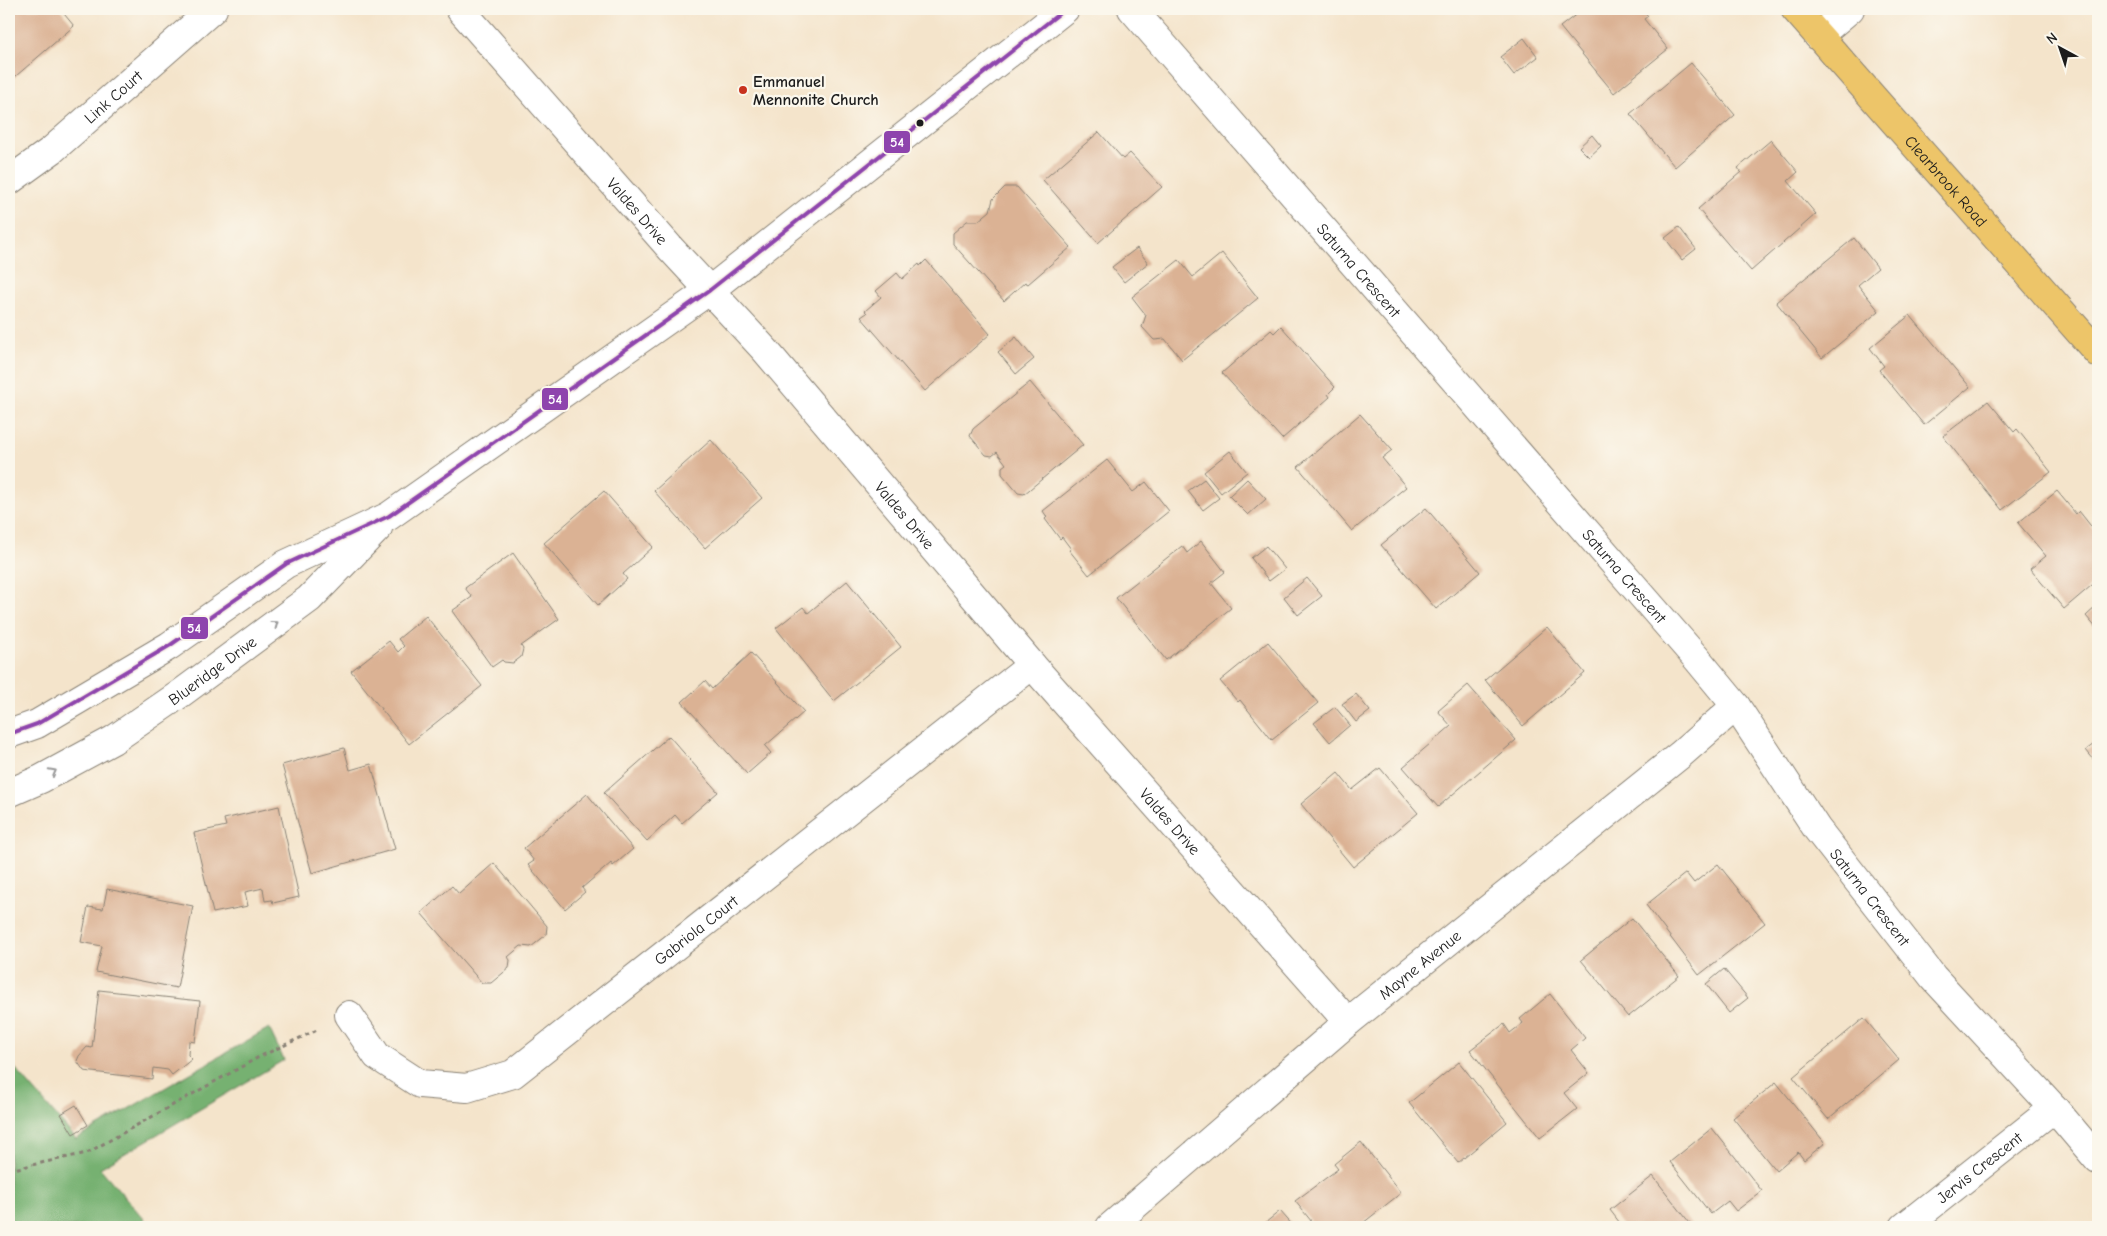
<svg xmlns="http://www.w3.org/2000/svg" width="2107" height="1236" font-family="'Comic Neue',sans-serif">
  <rect width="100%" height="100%" fill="#fbf7ec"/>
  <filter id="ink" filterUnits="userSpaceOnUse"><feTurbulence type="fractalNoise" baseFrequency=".02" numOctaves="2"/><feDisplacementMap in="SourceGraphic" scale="10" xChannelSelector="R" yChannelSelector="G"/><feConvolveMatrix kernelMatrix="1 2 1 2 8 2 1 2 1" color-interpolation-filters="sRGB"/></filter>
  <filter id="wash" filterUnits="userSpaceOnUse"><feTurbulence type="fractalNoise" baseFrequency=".0096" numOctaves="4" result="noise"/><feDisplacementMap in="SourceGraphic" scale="20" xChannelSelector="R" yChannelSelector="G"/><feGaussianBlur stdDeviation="1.12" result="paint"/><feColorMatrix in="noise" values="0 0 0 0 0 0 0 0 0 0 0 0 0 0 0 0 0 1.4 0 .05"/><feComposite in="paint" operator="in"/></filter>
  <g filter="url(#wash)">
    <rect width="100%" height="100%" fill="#f4e4cb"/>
    <polygon fill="#76b171" stroke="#496646" points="269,1028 284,1060 100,1168 151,1227 9,1227 9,1061 76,1139"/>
    <g id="blocks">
      <g fill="#dbb294">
        <polygon points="9,9 60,9 74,26 9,82"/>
        <polygon points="1583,9 1642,9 1648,16 1644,19 1668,49 1614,93 1560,27"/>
        <polygon points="1524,38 1538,57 1514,75 1500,57"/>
        <polygon points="1691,63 1735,115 1675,167 1630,114"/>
        <polygon points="1099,132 1123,159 1130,153 1162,187 1098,243 1043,180"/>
        <polygon points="1592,135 1601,146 1589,157 1579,147"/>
        <polygon points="1771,140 1798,172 1788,181 1816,214 1751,271 1698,209 1741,172 1738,168"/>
        <polygon points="1005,187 1017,187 1071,247 1028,284 1025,282 1004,301 953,244 953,233 967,221 978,221 990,211 993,199"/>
        <polygon points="1679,227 1696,249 1682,260 1665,238"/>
        <polygon points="1854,238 1878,268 1858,285 1879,311 1822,358 1776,302"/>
        <polygon points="1137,248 1148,263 1124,282 1112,267"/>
        <polygon points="1222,253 1258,298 1182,360 1165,339 1154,340 1142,327 1146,315 1132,297 1179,260 1193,277"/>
        <polygon points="926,260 990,334 925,391 861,317 867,313 865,311 881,297 876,291 897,273 902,279 919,264 920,266"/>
        <polygon points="1910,315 1970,387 1924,425 1879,370 1884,366 1870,348"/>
        <polygon points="1281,326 1335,387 1328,394 1330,397 1282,439 1222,373 1271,330 1274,333"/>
        <polygon points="1016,337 1034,359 1016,374 998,352"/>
        <polygon points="1030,382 1083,445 1024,494 1018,493 1002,474 1002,467 1006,464 997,452 992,456 986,455 970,436 973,429"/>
        <polygon points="1988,401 2014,432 2017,429 2051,472 2002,510 1943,436"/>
        <polygon points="1360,414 1392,450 1382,458 1406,487 1352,531 1298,467"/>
        <polygon points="711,440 762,498 705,548 654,491"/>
        <polygon points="1230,451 1247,472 1221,493 1204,472"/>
        <polygon points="1107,460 1133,492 1146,482 1169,511 1089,575 1069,550 1071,549 1062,537 1060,539 1045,519 1047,517 1043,511"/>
        <polygon points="1204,479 1219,498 1203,510 1188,491"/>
        <polygon points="1247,479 1266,499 1248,515 1229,496"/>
        <polygon points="604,491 653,547 623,574 627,579 598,605 544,543"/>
        <polygon points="2057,491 2076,514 2079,511 2098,535 2098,580 2064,609 2030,569 2046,556 2018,523"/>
        <polygon points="1426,508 1480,572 1436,609 1381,545"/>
        <polygon points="1201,541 1225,572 1211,583 1231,608 1166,660 1116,598 1182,546 1187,553"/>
        <polygon points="1266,546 1285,569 1269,581 1251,558"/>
        <polygon points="513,553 559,619 521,646 523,649 521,657 513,663 504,662 502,660 492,667 452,611 472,597 465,588"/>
        <polygon points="1307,578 1322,596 1298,615 1284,597"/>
        <polygon points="847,581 901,647 834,701 776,628 803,607 808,613"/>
        <polygon points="2098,605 2098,630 2086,616"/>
        <polygon points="426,616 482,686 409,744 351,671 389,641 398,652 404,646 398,639"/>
        <polygon points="1547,627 1585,673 1523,726 1485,680"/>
        <polygon points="1268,642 1318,703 1272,740 1240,700 1238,702 1220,681"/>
        <polygon points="751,653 804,712 765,746 771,753 747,774 682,702 705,681 712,689"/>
        <polygon points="1468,685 1516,740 1438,807 1403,767 1451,726 1438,711"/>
        <polygon points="1356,694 1370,711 1356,722 1342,704"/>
        <polygon points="1335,707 1350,725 1330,742 1314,723"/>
        <polygon points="669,736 718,792 682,823 675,815 647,841 604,793"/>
        <polygon points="2098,741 2098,765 2086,750"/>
        <polygon points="344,748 350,770 371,764 395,849 312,873 282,765"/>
        <polygon points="1380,768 1418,813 1353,867 1301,804 1338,773 1352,790"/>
        <polygon points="587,794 633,849 613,866 611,863 582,888 585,892 565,909 528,865 534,861 524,848"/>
        <polygon points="279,806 299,897 273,903 272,900 265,901 263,888 245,892 248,906 213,913 194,833 226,826 224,819"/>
        <polygon points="494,863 547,926 546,935 531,947 521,946 508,957 510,960 509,968 491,983 482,983 421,913 452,886 459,894"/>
        <polygon points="1718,864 1765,923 1699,975 1646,905 1686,873 1694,883"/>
        <polygon points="107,889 193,906 177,988 96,972 102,946 81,942 88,907 103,909"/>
        <polygon points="1632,918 1679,976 1628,1017 1581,960"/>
        <polygon points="1724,969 1748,998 1729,1013 1706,984"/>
        <polygon points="99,990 200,1001 195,1042 189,1041 188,1055 192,1059 172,1075 168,1070 153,1068 152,1079 84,1071 77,1061 79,1056 87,1047 92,1048"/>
        <polygon points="1550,994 1585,1038 1571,1050 1589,1073 1564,1093 1577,1109 1540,1138 1470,1050 1504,1024 1510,1033 1523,1023 1520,1019"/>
        <polygon points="1864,1018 1899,1060 1828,1119 1793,1077"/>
        <polygon points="1459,1062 1507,1122 1458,1163 1409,1103"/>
        <polygon points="1776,1082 1825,1143 1804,1160 1798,1152 1776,1171 1733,1118"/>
        <polygon points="76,1105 88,1125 73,1134 61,1114"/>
        <polygon points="1712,1128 1762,1191 1736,1211 1728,1201 1711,1214 1670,1162"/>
        <polygon points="1361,1142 1401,1193 1358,1227 1316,1227 1295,1201 1338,1169 1334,1164"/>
        <polygon points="1653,1176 1693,1227 1623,1227 1610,1210"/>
        <polygon points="1280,1211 1294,1227 1260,1227"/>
      </g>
    </g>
  </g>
  <g filter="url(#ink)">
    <use href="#blocks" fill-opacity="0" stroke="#888074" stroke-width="1"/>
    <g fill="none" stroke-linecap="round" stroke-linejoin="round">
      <defs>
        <g id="minor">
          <path id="s1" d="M460,9L671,249L765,350L1032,665L1348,1022"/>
          <path id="s2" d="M1132,9L1698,660L1736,706L1817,829L1933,977L2054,1108L2098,1160"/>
          <polyline points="1818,36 1850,9"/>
          <path id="s3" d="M9,181L52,150L213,9"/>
          <polyline points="9,734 37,724 169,646 286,564 389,516 710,290 1065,9"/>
          <path id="s4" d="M9,793L41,779L113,740L180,694L309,599L378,528"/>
          <path id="s5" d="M349,1015L377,1056L420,1084L467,1088L513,1074L1032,665"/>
          <path id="s6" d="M1110,1227L1348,1022L1680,755L1736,706"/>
          <path id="s7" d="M1904,1227L2054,1108"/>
        </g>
        <g id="major">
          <path id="s8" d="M1795,9L2098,353"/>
        </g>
      </defs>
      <use href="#minor" stroke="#888074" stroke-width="30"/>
      <use href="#major" stroke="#888074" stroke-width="30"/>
      <polyline stroke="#888074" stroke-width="3" stroke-dasharray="4 4" stroke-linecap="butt" points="9,1170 87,1153 259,1057 317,1030"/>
      <use href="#minor" stroke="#fff" stroke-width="28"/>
      <use href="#major" stroke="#edc569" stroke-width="28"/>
      <defs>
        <polyline id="bus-1" points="9,734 37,724 169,646 286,564 389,516 710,290 1065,9"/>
      </defs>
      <use href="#bus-1" stroke="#fbf7ec" stroke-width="8"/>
      <use href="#bus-1" stroke="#8e44ad" stroke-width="4"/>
    </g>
    <defs><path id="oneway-chevron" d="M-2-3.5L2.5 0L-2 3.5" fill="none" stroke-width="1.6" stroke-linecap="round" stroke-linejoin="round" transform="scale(1.25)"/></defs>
    <g stroke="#999">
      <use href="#oneway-chevron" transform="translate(275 624) rotate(-36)"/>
      <use href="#oneway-chevron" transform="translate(53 772) rotate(-28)"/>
    </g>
  </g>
  <circle fill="#c8321e" stroke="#fbf7ec" stroke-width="2" cx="743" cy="90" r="5"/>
  <circle fill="#1c1c1c" stroke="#fbf7ec" stroke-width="2" cx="920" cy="123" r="4.5"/>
  <g text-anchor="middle" stroke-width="4.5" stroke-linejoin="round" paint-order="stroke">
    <g font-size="16" font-weight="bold" fill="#1c1c1c" stroke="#fbf7ec" text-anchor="start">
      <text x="753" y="87">Emmanuel<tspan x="753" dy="18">Mennonite Church</tspan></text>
    </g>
    <g font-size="16" fill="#1c1c1c" stroke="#fbf7ec">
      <text dy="6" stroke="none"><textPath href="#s3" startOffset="134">Link Court</textPath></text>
      <text dy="6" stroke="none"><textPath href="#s8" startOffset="229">Clearbrook Road</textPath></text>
      <text dy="6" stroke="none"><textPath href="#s1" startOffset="269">Valdes Drive</textPath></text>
      <text dy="6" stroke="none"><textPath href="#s2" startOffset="346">Saturna Crescent</textPath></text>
      <text dy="6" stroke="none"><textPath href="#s1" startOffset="674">Valdes Drive</textPath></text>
      <text dy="6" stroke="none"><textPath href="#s2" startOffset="751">Saturna Crescent</textPath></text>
      <text dy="6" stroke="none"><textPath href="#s4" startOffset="238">Blueridge Drive</textPath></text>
      <text dy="6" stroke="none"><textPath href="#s1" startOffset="1079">Valdes Drive</textPath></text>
      <text dy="6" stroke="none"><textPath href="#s2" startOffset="1156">Saturna Crescent</textPath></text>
      <text dy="6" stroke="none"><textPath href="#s5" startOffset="429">Gabriola Court</textPath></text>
      <text dy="6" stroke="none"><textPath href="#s6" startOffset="406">Mayne Avenue</textPath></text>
      <text dy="6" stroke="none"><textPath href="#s7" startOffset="96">Jervis Crescent</textPath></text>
    </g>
  </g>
  <g stroke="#fbf7ec" stroke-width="2">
    <rect x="883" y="130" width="28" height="24" rx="5" fill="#8e44ad"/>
    <rect x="541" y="387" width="28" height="24" rx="5" fill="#8e44ad"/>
    <rect x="180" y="616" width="29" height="24" rx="5" fill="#8e44ad"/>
  </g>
  <g font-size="14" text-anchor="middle" font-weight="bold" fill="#fff">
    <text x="897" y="147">54</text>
    <text x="555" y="404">54</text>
    <text x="194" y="633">54</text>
  </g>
  <rect width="2107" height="1236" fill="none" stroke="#fbf7ec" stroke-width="30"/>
  <g transform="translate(2060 48) rotate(320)" stroke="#fbf7ec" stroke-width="4" paint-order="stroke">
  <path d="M0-4L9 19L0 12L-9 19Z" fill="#1c1c1c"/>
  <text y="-8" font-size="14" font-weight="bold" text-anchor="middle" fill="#1c1c1c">N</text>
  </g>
</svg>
